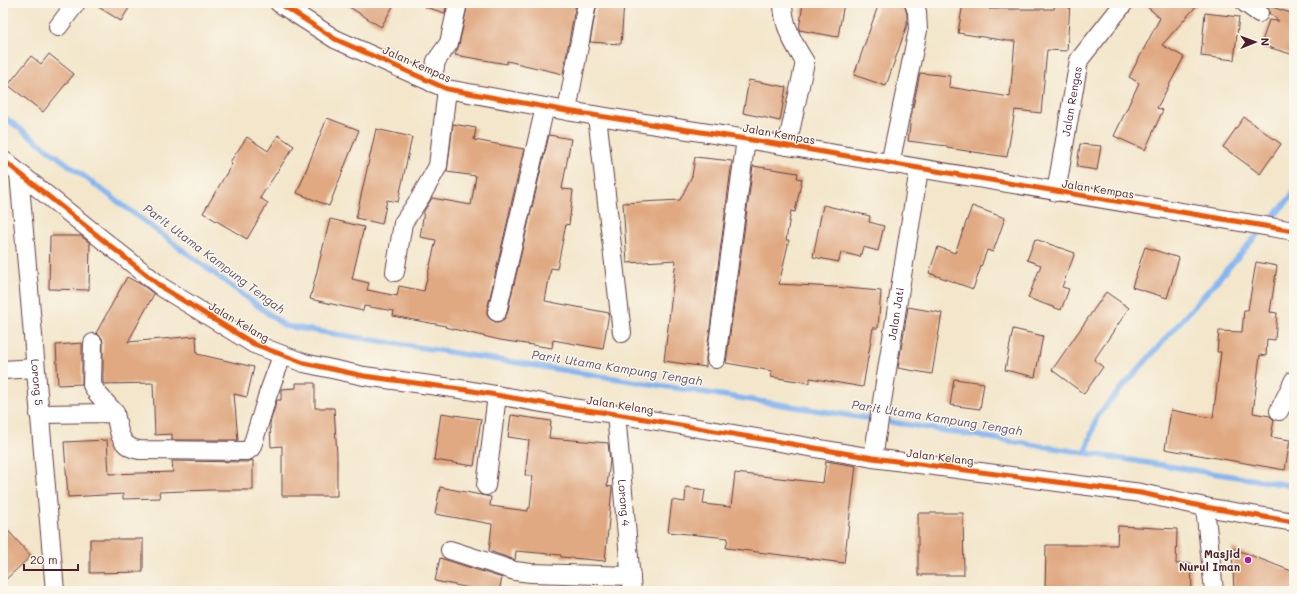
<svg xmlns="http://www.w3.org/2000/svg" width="1297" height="594" font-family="Mali,sans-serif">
  <rect width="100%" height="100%" fill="#fbf7ec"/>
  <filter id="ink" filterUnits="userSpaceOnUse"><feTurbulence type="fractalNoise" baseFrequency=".025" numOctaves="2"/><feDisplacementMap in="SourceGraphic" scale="8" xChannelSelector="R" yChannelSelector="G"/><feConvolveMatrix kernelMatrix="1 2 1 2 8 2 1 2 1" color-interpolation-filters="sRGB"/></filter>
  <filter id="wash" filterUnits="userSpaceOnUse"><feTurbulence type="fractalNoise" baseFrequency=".012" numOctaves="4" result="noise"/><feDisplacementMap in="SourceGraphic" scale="16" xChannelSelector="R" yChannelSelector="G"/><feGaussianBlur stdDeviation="0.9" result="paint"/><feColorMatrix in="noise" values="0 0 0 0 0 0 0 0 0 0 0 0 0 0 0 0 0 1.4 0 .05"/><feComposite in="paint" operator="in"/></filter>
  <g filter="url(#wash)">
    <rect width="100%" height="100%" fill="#f3e6cb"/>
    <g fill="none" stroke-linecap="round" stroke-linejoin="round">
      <g stroke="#86b6f1" stroke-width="5.5">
        <polyline points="3,116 285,326 1294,486"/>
        <polyline points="1086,452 1097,416 1290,198 1294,190"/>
      </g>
    </g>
    <g id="blocks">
      <g fill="#e0a982">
        <polygon points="92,3 132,3 121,21"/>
        <polygon points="343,3 395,3 381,27"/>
        <polygon points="425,3 447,3 445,13 425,7"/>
        <polygon points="468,3 576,3 563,74 507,61 507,64 455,55 459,45"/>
        <polygon points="597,3 624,3 621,44 590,42"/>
        <polygon points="803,3 844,3 838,37 799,30"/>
        <polygon points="879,3 904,3 907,14 907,25 886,86 854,75"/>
        <polygon points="963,3 990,3 989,9 1054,9 1055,3 1070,3 1067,51 1047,50 1041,113 1015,110 1007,157 947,148 947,146 908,141 911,117 920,73 950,76 949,87 1010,97 1015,41 1008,41 958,33"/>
        <polygon points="1143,3 1199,3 1162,45 1184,57 1157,108 1163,110 1145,150 1114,136 1139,83 1129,77 1160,18"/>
        <polygon points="1266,5 1294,14 1294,55 1261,45 1269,20 1279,21 1269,13 1269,9"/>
        <polygon points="1205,13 1239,17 1234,60 1201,56"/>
        <polygon points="49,54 74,74 43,112 8,85 31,56 41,64"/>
        <polygon points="749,80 786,87 780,121 743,113"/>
        <polygon points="1244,117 1281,144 1260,174 1223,147"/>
        <polygon points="327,118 359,130 329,206 297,193"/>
        <polygon points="453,124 476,128 474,140 524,149 487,310 487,315 490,319 495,322 500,322 504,319 507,314 549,135 571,139 562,189 573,190 569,225 566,224 557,269 551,268 545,301 609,313 603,349 553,340 552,348 500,340 445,327 446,326 393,316 394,311 364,306 363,311 310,299 330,219 364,227 352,279 369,283 367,290 397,296 399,286 424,291 436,240 420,237 424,211 432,198 471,205 476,176 447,172"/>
        <polygon points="376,129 412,137 398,202 387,200 382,224 356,218"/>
        <polygon points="278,135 294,146 260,198 268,203 247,239 203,213 232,164 230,162 247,137 268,151"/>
        <polygon points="1080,144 1101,146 1097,170 1077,167"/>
        <polygon points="695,157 732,161 706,358 706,367 664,361 676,260 627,263 623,203 680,200 692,176"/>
        <polygon points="753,166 798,173 797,178 802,179 795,212 791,211 786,240 789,240 779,284 834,287 881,291 878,328 873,328 863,387 810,378 810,383 771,377 772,371 726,363"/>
        <polygon points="823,205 870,216 869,222 884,226 878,251 863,247 860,257 841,252 839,262 813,257"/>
        <polygon points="972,206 1005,218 993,252 987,250 973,289 929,273 938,247 955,253"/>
        <polygon points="50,236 81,236 90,243 89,290 49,289"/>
        <polygon points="1035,239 1075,253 1062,287 1069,289 1061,310 1028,298 1041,265 1027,260"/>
        <polygon points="1145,247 1179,258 1167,298 1132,287"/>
        <polygon points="1256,262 1277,266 1270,312 1277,313 1275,340 1267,339 1266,356 1260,355 1253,413 1270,416 1274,420 1271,437 1290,440 1285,470 1165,449 1171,410 1213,418 1221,352 1217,352 1219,331 1242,332 1244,310 1248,310"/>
        <polygon points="127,277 142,285 154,294 128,342 196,336 197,354 254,367 247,397 234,394 238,440 172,440 172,434 155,435 153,383 104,384 103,382 103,343 102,338 96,333"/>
        <polygon points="1106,292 1129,308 1094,360 1103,367 1084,394 1052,370"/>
        <polygon points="908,307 942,313 932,374 898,368"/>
        <polygon points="1013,329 1043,336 1035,377 1005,370"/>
        <polygon points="82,343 82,384 58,385 56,345"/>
        <polygon points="954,379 984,383 980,409 950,405"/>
        <polygon points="296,383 315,383 315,408 334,408 337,455 337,496 282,496 282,446 271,447 270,423 277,400 281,400 281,389 296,388"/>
        <polygon points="441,413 481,419 474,466 434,460"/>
        <polygon points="511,415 551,421 549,438 608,443 610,460 607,486 612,487 612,488 605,561 561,557 561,555 516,551 515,560 489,551 492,524 435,514 440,487 491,497 490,506 528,511 528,508 530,508 533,476 525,475 529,440 508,437"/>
        <polygon points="107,440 109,474 173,472 172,461 247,462 253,460 253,490 210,490 159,492 160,498 123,499 123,494 68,497 64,442"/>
        <polygon points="826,461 856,466 844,563 726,548 728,538 668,532 672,500 685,502 686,487 705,490 703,504 731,507 735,473 823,483"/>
        <polygon points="918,513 963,513 964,575 918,575"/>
        <polygon points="3,525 31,556 3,582"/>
        <polygon points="1118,526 1177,529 1176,564 1191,563 1192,591 1045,591 1046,545 1117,545"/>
        <polygon points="90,539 143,539 143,572 90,573"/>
        <polygon points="1232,548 1294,572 1294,591 1234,591"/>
        <polygon points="440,558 502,578 499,591 470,591 470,588 435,581"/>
      </g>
    </g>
  </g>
  <g filter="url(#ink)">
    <use href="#blocks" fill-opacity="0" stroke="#633d43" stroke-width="1"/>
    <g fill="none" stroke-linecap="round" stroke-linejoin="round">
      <defs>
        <g id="minor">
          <polyline points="279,3 335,39 447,89 567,111 746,139 1294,231"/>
          <path d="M783,3C783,25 793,43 805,62L787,146"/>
          <polyline points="1245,3 1259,13"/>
          <polyline points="58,27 76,3"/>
          <polyline points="432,83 436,61 449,43 458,3"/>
          <polyline points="567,111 587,3"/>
          <polyline points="597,116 622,333"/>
          <polyline points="3,160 163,288 254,344 304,363 364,376 467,390 571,408 616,414 873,458 1141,493 1205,507 1294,522"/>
          <polyline points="890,164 918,30 917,12 914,3"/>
          <path id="s1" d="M19,173L55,591"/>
          <path id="s2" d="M1056,192L1079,60L1124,3"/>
          <polyline points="395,272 403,223 420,198 438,166 447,89"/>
          <polyline points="497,312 545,107"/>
          <polyline points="93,343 92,385 97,393 115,413"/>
          <polyline points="716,359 746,139"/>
          <polyline points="3,370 35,368"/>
          <polyline points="1279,411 1294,380"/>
          <path d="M39,414L115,413C118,424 118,441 130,447C132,449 136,449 139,450L247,451L251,448L253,443L268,394L282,356"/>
          <path id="s3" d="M616,414L632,591"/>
          <path id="s4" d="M873,458L919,169"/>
          <polyline points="486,486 497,395"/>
          <polyline points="1205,507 1214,591"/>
          <polyline points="450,550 515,571 531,573 631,576"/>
        </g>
      </defs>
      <use href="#minor" stroke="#633d43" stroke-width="20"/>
      <use href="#minor" stroke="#fff" stroke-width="18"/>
      <defs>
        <g id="cycleway">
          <polyline points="279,3 335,39 447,89 567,111 746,139 1294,231"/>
          <polyline points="3,160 163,288 254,344 304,363 364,376 467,390 571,408 616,414 873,458 1141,493 1205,507 1294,522"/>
        </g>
      </defs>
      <use href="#cycleway" stroke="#fbf7ec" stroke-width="8"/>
      <use href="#cycleway" stroke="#e8590c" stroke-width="5"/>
    </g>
  </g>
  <circle fill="#b5179e" stroke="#fbf7ec" stroke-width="1.5" cx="1248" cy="560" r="4"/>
  <g text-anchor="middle" stroke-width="3" stroke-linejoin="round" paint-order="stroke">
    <g font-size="11" fill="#4a1f2b" stroke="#fbf7ec">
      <text transform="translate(417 64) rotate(24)" y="4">Jalan Kempas</text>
      <text dy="4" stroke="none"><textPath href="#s2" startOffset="92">Jalan Rengas</textPath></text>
      <text transform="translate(779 134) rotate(10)" y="4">Jalan Kempas</text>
      <text transform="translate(1098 189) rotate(9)" y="4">Jalan Kempas</text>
      <text dy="4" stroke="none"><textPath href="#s4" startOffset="146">Jalan Jati</textPath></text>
      <text transform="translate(239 322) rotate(30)" y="4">Jalan Kelang</text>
      <text dy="4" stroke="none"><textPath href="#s1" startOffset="210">Lorong 5</textPath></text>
      <text transform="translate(620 405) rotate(9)" y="4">Jalan Kelang</text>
      <text transform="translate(940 457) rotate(7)" y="4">Jalan Kelang</text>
      <text dy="4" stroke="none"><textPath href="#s3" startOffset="89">Lorong 4</textPath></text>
    </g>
    <g font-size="11" font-weight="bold" fill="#4a1f2b" stroke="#fbf7ec" text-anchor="end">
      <text x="1240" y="558">Masjid<tspan x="1240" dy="13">Nurul Iman</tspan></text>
    </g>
    <g font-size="12" font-style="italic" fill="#5f5470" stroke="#fbf7ec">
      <text transform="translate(214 259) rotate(37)" y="4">Parit Utama Kampung Tengah</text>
      <text transform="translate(617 368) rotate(9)" y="4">Parit Utama Kampung Tengah</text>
      <text transform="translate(937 418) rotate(9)" y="4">Parit Utama Kampung Tengah</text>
    </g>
  </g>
  <rect width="1297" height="594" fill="none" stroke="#fbf7ec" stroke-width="16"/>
  <g transform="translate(1255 42) rotate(89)" stroke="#fbf7ec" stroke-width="3" paint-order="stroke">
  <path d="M0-3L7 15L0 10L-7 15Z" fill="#4a1f2b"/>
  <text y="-6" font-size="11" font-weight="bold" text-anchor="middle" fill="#4a1f2b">N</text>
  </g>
  <path d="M24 564v6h54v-6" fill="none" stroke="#4a1f2b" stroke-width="2"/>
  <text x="30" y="564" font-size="12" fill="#4a1f2b" stroke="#fbf7ec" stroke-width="3" paint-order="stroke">20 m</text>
</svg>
